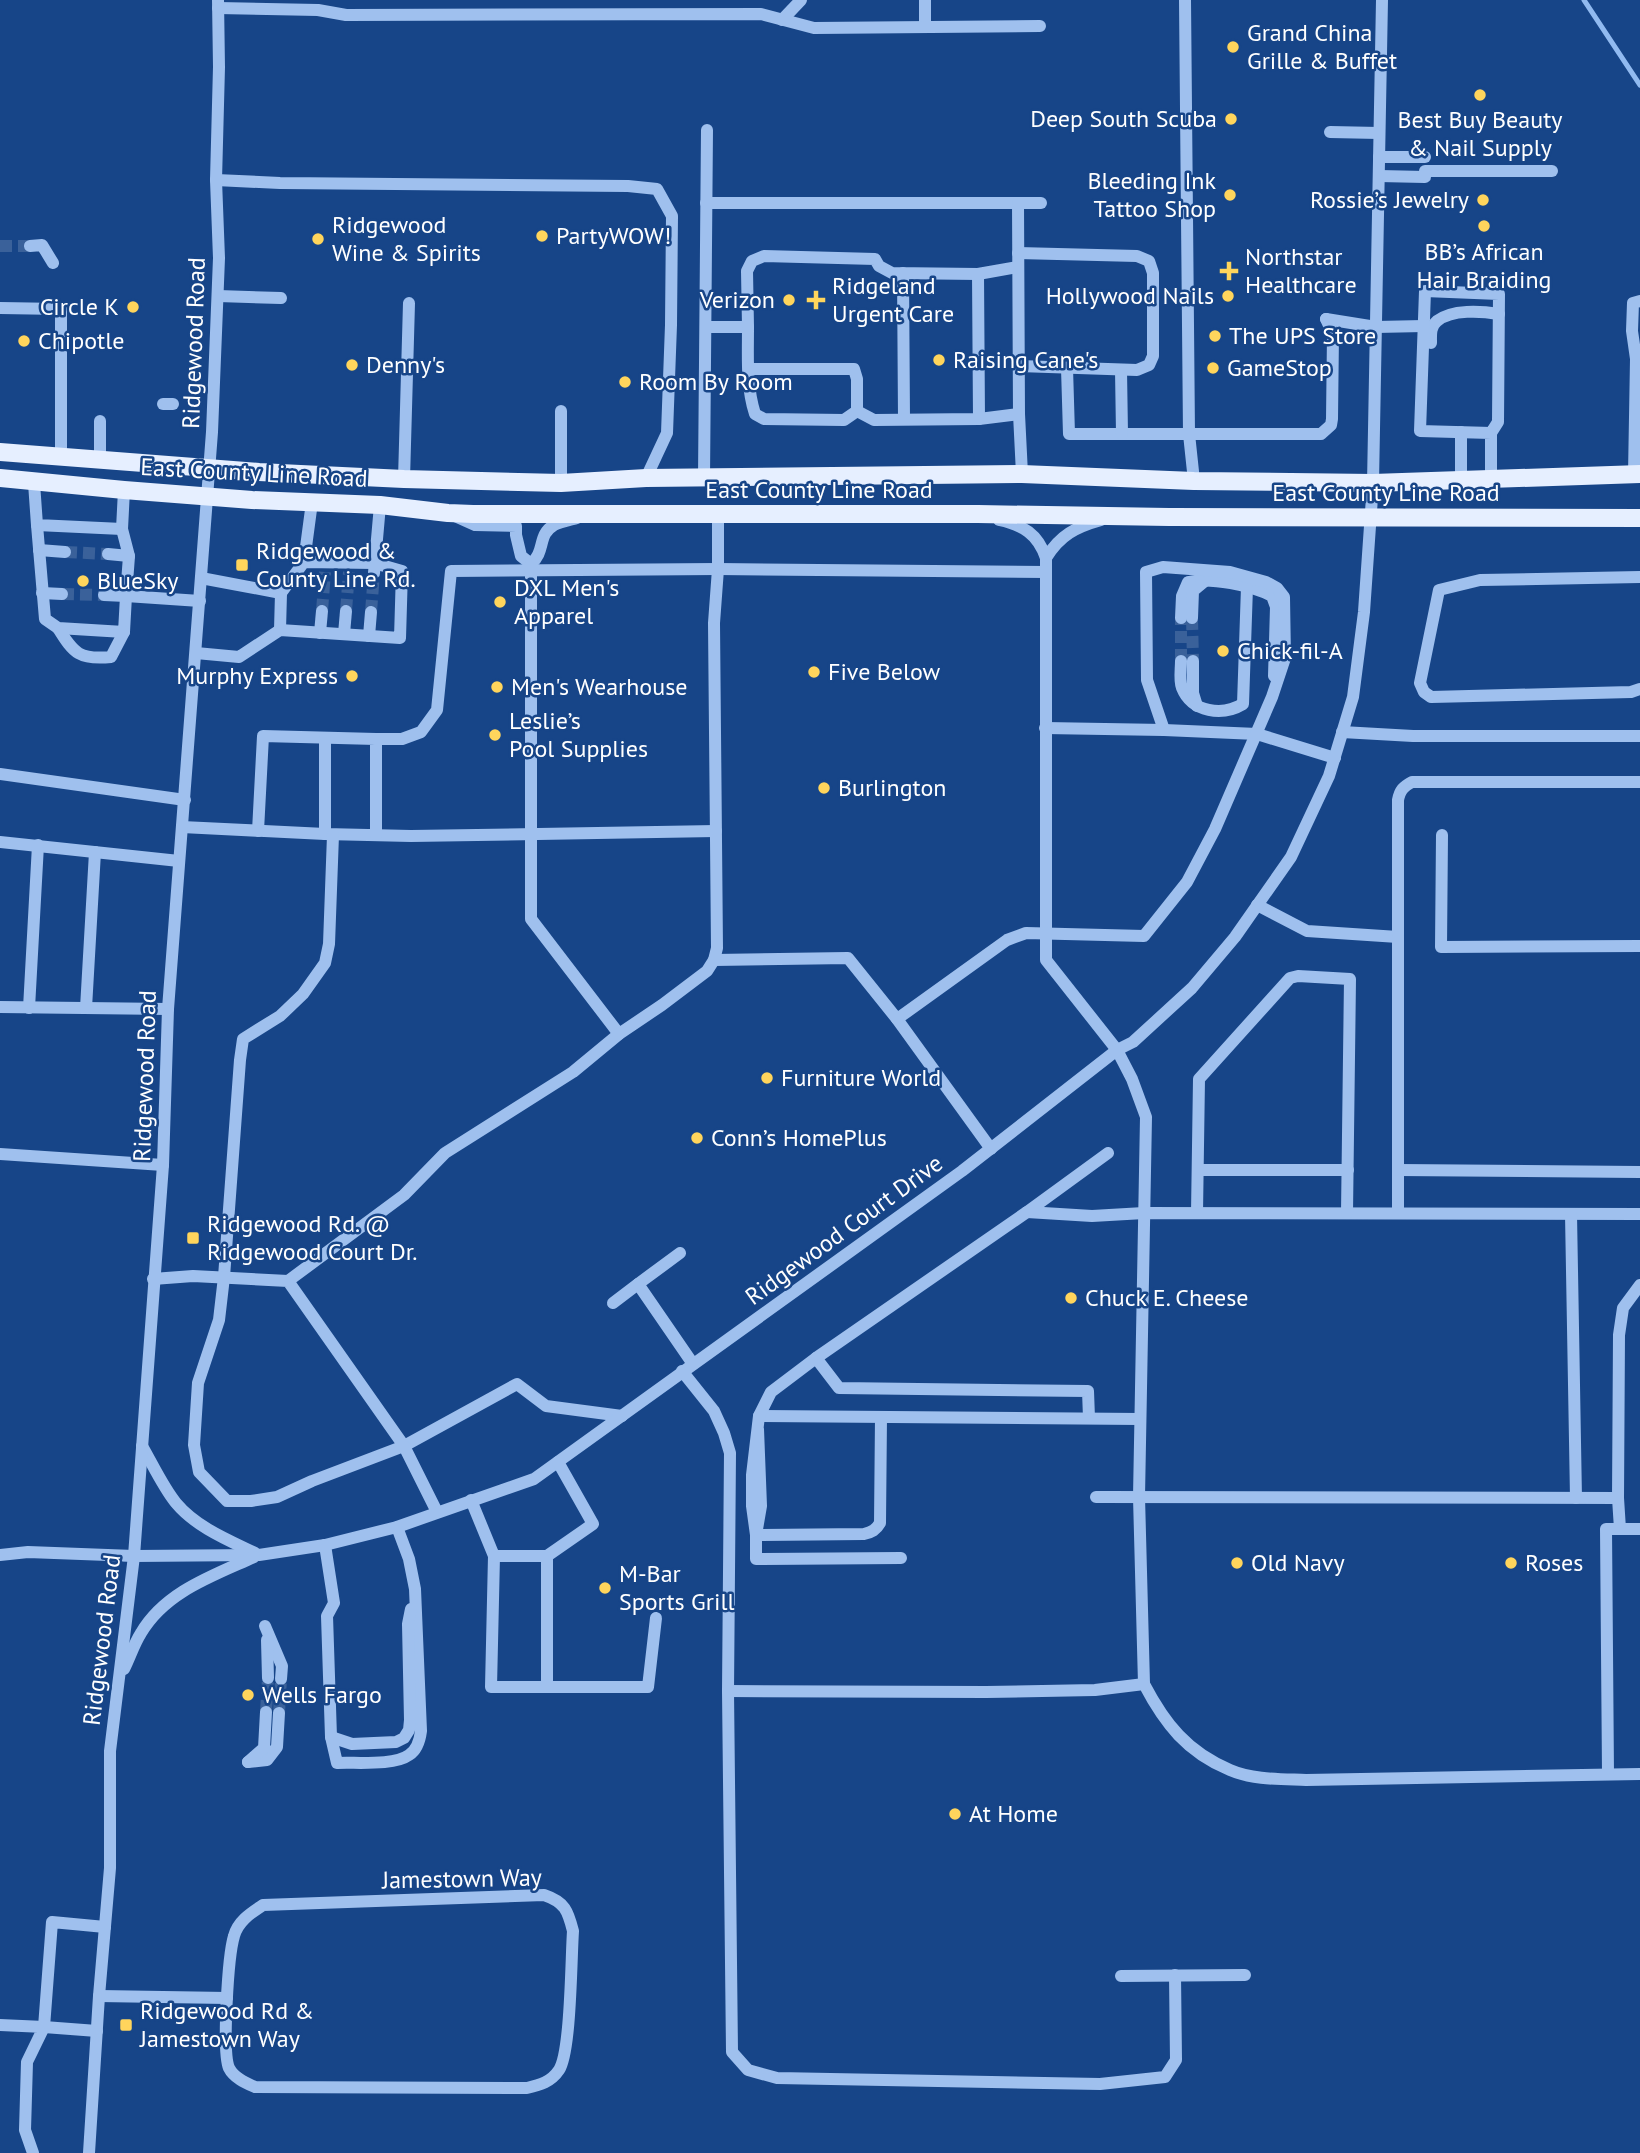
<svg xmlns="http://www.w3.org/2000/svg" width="1640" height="2153" font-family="'PT Sans',sans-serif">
  <rect width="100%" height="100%" fill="#174588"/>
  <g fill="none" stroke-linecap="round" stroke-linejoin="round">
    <polyline stroke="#91baf0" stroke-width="5" points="1584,0 1640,85"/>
    <g stroke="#3a619a" stroke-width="12" stroke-dasharray="12 6" stroke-linecap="butt">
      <polyline points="0,246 30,246"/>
      <polyline points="65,552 108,554"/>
      <polyline points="62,594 104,595"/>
      <polyline points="322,611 325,572"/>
      <polyline points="346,611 349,572"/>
      <polyline points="371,612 374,573"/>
      <polyline points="1192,618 1193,661"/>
      <polyline points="1181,661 1181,618"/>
      <polyline points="266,1712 268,1678"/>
      <polyline points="279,1713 281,1679"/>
    </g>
    <g stroke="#9fc0ee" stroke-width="12">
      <polyline points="925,0 925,27"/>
      <polyline points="1185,0 1189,434 1194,481"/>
      <polyline points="218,8 318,10 346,15 761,14 814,28 1040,26"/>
      <polyline points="782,20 801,0"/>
      <polyline points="1330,132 1379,133"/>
      <polyline points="1379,157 1425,157"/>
      <polyline points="1425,171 1552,171"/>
      <polyline points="1379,176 1425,177"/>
      <polyline points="216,180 280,183 628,186 657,189 672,216 671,325 667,433 646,478"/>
      <polyline points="706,203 1018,203 1019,414 1022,474"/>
      <polyline points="1018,203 1041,203"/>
      <polyline points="30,246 42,245 53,263"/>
      <polyline points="1018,253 1137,256 1149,261 1153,273 1153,356 1149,365 1137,370 1019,366"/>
      <polyline points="903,273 904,419"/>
      <polyline points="978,274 979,419"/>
      <polyline points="218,296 281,298"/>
      <polyline points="0,308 61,309 61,456"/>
      <polyline points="1326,319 1376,327 1424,326"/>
      <path d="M706,327H748C748,357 746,386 755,414L764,419L844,420L857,411V379L854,369H748"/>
      <polyline points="748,327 747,271 752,261 764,256 875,259 879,266 892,273 978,274 1018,267"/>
      <path d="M1431,343C1431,335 1430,327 1437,321C1452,309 1481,311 1499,314"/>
      <polyline points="1067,368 1069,434 1321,434 1331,425 1332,419 1333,334 1326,319"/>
      <polyline points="1121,370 1122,434"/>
      <polyline points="163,404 173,404"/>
      <polyline points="857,411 874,420 979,419 1019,414"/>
      <polyline points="1461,432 1461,480"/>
      <polyline points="1491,433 1420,431 1425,291 1499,294 1498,422 1491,433 1491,479"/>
      <polyline points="100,459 100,421"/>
      <polyline points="1634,474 1636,359 1632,331 1633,303 1640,301"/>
      <polyline points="704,478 707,130"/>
      <polyline points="404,479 409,303"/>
      <polyline points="34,483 37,525 122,529"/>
      <polyline points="561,483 561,411"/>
      <polyline points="124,490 122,529 129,556 126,596 200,601"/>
      <path d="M455,516L475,525L516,526V535L521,556L531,564C546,551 537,535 554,525C561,522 570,520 577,518"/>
      <path d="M999,520C1023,525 1038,534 1046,558V960L1117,1050L1132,1079L1146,1117L1139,1497L1144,1684"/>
      <polyline points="37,525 45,619 58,628 124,632 126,596 104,595"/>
      <polyline points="39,550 65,552"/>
      <polyline points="108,554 129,556"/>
      <path d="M1046,558C1060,535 1076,527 1101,520"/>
      <polyline points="304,562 312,502"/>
      <polyline points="531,564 531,919 619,1034"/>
      <polyline points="374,573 380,505"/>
      <polyline points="1640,577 1480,580 1439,590 1420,683 1424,692 1431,697 1631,692 1640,689"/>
      <polyline points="42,593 62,594"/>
      <path d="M1181,618L1182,596L1188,582C1210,577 1252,585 1272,596L1276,607L1274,676"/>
      <polyline points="1192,618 1193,591 1205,581"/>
      <path d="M58,628C74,654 80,660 111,657L124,632"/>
      <polyline points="280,630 281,593"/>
      <polyline points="320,633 322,611"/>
      <polyline points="344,634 346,611"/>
      <polyline points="369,636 371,612"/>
      <polyline points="196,653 239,657 280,630 400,638 402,571 374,563 304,562 281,593 201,578"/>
      <path d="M1181,661C1181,670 1179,680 1182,688C1192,713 1223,716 1243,704L1247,587"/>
      <polyline points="1193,661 1193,693 1197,706"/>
      <polyline points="1045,728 1164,730 1257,734 1335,758"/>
      <polyline points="1342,732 1413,736 1640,736"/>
      <polyline points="376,739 402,739 421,732 437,710 451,571 718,569 1046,572"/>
      <polyline points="0,774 185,800"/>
      <polyline points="182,827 325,834 411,836 716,831"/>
      <polyline points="258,831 263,736 376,739 376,835"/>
      <polyline points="325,834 325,738"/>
      <polyline points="333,835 329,944 325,963 303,994 280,1016 243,1039 240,1060 224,1277 219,1320 198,1383 194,1445 199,1472 227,1501 251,1501 277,1497 312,1481 404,1446 517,1384 546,1406 622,1416"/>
      <polyline points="1442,835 1441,947 1640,946"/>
      <polyline points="0,842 179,861"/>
      <path d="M1257,905L1307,931L1398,937V800C1400,790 1403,787 1412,782H1640"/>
      <polyline points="1398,937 1398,1213"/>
      <polyline points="714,960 848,958 897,1019 991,1149"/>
      <polyline points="0,1007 168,1009"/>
      <polyline points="29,1008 38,845"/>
      <polyline points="86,1008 95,852"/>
      <polyline points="897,1019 1007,940 1026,933 1144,936 1187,882 1215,829 1272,697 1285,658 1284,597 1277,588 1266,582 1230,572 1163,567 1146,572 1147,680 1164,730"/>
      <polyline points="0,1154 163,1165"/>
      <polyline points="1198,1170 1348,1170"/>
      <polyline points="1398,1170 1640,1172"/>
      <polyline points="1027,1212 1092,1216 1144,1213 1640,1214"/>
      <polyline points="1197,1213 1199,1079 1290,978 1298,976 1350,979 1347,1213"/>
      <polyline points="1571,1214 1576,1498"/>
      <polyline points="680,1253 638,1284 693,1364"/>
      <polyline points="153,1279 193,1276 288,1281 404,1446 437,1512"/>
      <polyline points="288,1281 404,1195 445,1153 573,1072 619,1034 662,1005 707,971 714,960 717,948 714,623 718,569 718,515"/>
      <polyline points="613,1303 638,1284"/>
      <polyline points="816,1358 839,1388 1088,1391 1089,1418"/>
      <polyline points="682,1371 714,1411 724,1433 730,1453 728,1691 732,2052 748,2070 777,2078 1100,2084 1165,2077 1176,2060 1175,1975"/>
      <polyline points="759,1416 1140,1419"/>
      <path d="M881,1417L880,1523C876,1530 872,1532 864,1534L756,1535V1559L901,1558"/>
      <polyline points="758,1429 761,1506 756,1535 752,1506 752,1475 759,1416 771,1392 816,1358 1027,1212 1108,1153"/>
      <path d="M142,1446C153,1465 163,1487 176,1503C196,1527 228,1540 255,1553"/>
      <polyline points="1096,1497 1618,1498 1620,1529 1640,1529"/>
      <polyline points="1618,1498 1619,1335 1623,1308 1640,1285"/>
      <polyline points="471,1500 494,1556 491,1687 547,1687 547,1556"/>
      <path d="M325,1545L334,1603L327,1616L331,1737L337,1763C356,1762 394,1766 409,1755C417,1750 420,1739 421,1731L415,1589L409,1559L397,1527"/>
      <polyline points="0,1555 28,1552 134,1556 259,1555 325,1545 397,1527 534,1479 962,1171 1117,1050 1133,1042 1192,988 1235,937 1291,857 1329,776 1353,697 1364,612 1373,483 1382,0"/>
      <polyline points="494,1556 547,1556 593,1524 558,1462"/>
      <polyline points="265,1626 282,1666 281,1679"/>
      <polyline points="267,1640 268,1678"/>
      <path d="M124,1669C130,1657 134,1644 141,1633C165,1592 212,1576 254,1557"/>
      <polyline points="547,1687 648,1687 656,1618"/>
      <path d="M728,1691L986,1692L1095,1690L1144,1684C1165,1724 1187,1752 1230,1770C1253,1780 1282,1779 1306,1780L1640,1774"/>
      <polyline points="331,1737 352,1744 396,1742 404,1738 409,1730 410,1720 408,1624 411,1609"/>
      <polyline points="248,1762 267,1760 277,1747 279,1713"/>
      <polyline points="248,1762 264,1748 266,1712"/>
      <polyline points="1608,1774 1606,1529 1620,1529"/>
      <path d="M544,1895C565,1902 568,1911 573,1931C571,1959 571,2052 559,2070C551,2082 540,2085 527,2088L255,2087C246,2083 234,2078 229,2068C222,2052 228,1956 234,1936C238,1921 251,1913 263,1905Z"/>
      <polyline points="1121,1976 1245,1975"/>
      <polyline points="99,1996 227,1998"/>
      <polyline points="0,2025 44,2027 27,2062 25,2130 33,2153"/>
      <polyline points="97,2031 44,2027 52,1922 105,1927"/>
      <polyline points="89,2153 99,1996 110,1868 110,1751 134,1556 163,1165 168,1009 212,432 219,258 216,180 219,67 218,0"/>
    </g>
    <g stroke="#e6efff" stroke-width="18">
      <polyline points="0,452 259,472 404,479 561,483 646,478 1022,474 1194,481 1373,483 1640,474"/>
      <polyline points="0,478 124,490 252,500 380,505 448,513 473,514 978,514 1169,517 1640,518"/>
    </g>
  </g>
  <g fill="#ffd55c" stroke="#174588" stroke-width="2.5">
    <circle cx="1233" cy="47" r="7"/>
    <circle cx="1480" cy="95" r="7"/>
    <circle cx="1231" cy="119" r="7"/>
    <circle cx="1230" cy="195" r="7"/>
    <circle cx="1483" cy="200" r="7"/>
    <circle cx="1484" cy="226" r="7"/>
    <circle cx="542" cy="236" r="7"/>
    <circle cx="318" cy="239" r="7"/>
    <path d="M1225.5 260.5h7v7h7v7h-7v7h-7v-7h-7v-7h7z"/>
    <circle cx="1228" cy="296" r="7"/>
    <circle cx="789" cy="300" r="7"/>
    <path d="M812.5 289.5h7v7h7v7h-7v7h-7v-7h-7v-7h7z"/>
    <circle cx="133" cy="307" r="7"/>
    <circle cx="1215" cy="336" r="7"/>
    <circle cx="24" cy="341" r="7"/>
    <circle cx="939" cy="360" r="7"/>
    <circle cx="352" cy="365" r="7"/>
    <circle cx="1213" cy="368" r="7"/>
    <circle cx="625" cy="382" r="7"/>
    <rect x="235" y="558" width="14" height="14" rx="3.5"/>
    <circle cx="83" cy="581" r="7"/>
    <circle cx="500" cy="602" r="7"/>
    <circle cx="1223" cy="651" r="7"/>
    <circle cx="814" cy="672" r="7"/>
    <circle cx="352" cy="676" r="7"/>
    <circle cx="497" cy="687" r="7"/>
    <circle cx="495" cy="735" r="7"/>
    <circle cx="824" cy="788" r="7"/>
    <circle cx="767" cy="1078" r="7"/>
    <circle cx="697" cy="1138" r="7"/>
    <rect x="186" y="1231" width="14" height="14" rx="3.5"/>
    <circle cx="1071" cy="1298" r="7"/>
    <circle cx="1237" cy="1563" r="7"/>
    <circle cx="1511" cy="1563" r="7"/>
    <circle cx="605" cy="1588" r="7"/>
    <circle cx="248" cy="1695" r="7"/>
    <circle cx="955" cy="1814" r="7"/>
    <rect x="119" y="2018" width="14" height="14" rx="3.5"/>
  </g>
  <g text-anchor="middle" stroke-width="5" stroke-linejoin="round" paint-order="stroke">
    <g font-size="24" fill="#fff" stroke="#174588" text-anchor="start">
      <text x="1247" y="41">Grand China<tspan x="1247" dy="28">Grille &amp; Buffet</tspan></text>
      <text x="1217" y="127" text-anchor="end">Deep South Scuba</text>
      <text x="1480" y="128" text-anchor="middle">Best Buy Beauty<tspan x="1480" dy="28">&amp; Nail Supply</tspan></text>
      <text x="1216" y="189" text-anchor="end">Bleeding Ink<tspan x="1216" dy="28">Tattoo Shop</tspan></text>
      <text x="1469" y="208" text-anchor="end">Rossie’s Jewelry</text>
      <text x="332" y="233">Ridgewood<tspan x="332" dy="28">Wine &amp; Spirits</tspan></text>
      <text x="556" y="244">PartyWOW!</text>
      <text x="1484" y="260" text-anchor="middle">BB’s African<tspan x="1484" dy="28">Hair Braiding</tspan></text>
      <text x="1245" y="265">Northstar<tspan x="1245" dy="28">Healthcare</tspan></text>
      <text x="832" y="294">Ridgeland<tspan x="832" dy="28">Urgent Care</tspan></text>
      <text x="1214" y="304" text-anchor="end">Hollywood Nails</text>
      <text x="775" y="308" text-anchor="end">Verizon</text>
      <text x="119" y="315" text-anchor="end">Circle K</text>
      <text x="1229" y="344">The UPS Store</text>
      <text x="38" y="349">Chipotle</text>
      <text x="953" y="368">Raising Cane's</text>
      <text x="366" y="373">Denny's</text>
      <text x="1227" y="376">GameStop</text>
      <text x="639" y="390">Room By Room</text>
      <text x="256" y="559">Ridgewood &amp;<tspan x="256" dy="28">County Line Rd.</tspan></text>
      <text x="97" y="589">BlueSky</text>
      <text x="514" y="596">DXL Men's<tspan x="514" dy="28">Apparel</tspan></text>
      <text x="1237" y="659">Chick-fil-A</text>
      <text x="828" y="680">Five Below</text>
      <text x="338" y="684" text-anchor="end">Murphy Express</text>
      <text x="511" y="695">Men's Wearhouse</text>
      <text x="509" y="729">Leslie’s<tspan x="509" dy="28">Pool Supplies</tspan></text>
      <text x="838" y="796">Burlington</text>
      <text x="781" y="1086">Furniture World</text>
      <text x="711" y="1146">Conn’s HomePlus</text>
      <text x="207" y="1232">Ridgewood Rd. @<tspan x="207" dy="28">Ridgewood Court Dr.</tspan></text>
      <text x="1085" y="1306">Chuck E. Cheese</text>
      <text x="1251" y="1571">Old Navy</text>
      <text x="1525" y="1571">Roses</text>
      <text x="619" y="1582">M-Bar<tspan x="619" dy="28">Sports Grill</tspan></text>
      <text x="262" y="1703">Wells Fargo</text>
      <text x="969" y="1822">At Home</text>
      <text x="140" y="2019">Ridgewood Rd &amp;<tspan x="140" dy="28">Jamestown Way</tspan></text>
    </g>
    <g font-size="24" fill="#fff" stroke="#174588">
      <text transform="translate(194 343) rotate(-88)" y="8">Ridgewood Road</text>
      <text transform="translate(254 473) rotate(3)" y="8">East County Line Road</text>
      <text x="819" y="498">East County Line Road</text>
      <text x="1386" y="501">East County Line Road</text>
      <text transform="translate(145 1076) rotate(-88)" y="8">Ridgewood Road</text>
      <text transform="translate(844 1230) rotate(-36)" y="8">Ridgewood Court Drive</text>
      <text transform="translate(102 1640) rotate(-83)" y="8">Ridgewood Road</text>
      <text transform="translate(462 1879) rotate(-1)" y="8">Jamestown Way</text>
    </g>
  </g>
</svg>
